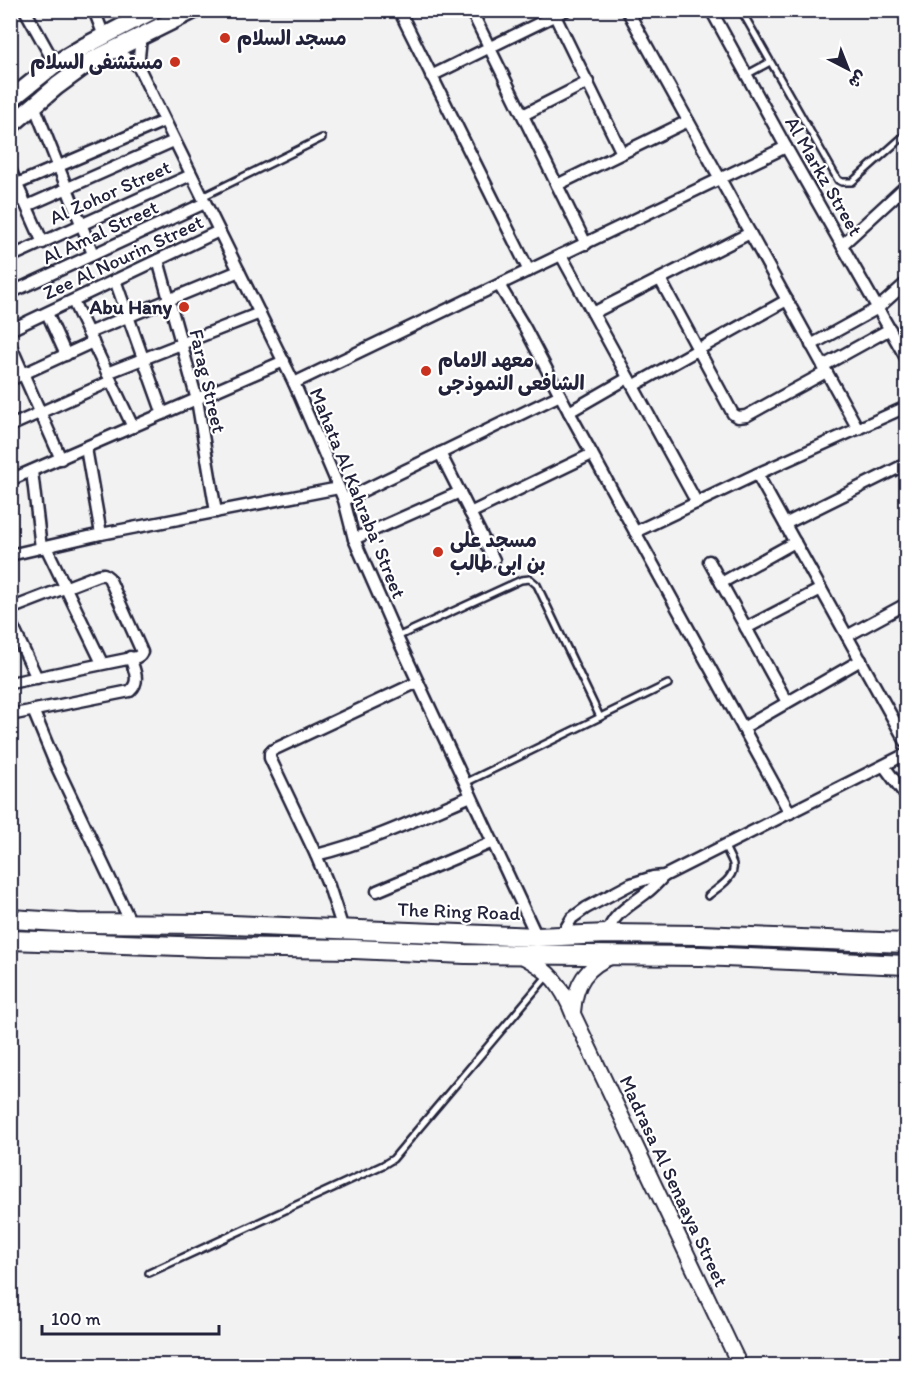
<svg xmlns="http://www.w3.org/2000/svg" width="917" height="1376" font-family="Itim,'Playpen Sans Arabic',sans-serif">
  <rect width="100%" height="100%" fill="#f2f2f3"/>
  <filter id="ink" filterUnits="userSpaceOnUse"><feTurbulence type="fractalNoise" baseFrequency=".0167" numOctaves="2"/><feDisplacementMap in="SourceGraphic" scale="12" xChannelSelector="R" yChannelSelector="G"/><feConvolveMatrix kernelMatrix="1 2 1 2 8 2 1 2 1" color-interpolation-filters="sRGB"/></filter>
  <g filter="url(#ink)">
    <g fill="none" stroke-linecap="round" stroke-linejoin="round">
      <defs>
        <g id="service">
          <polyline points="741,10 838,180 842,182 852,182 906,134"/>
          <polyline points="746,75 770,62"/>
          <polyline points="202,197 322,138"/>
          <polyline points="397,637 521,580 530,579 537,585 600,717"/>
          <polyline points="465,783 668,684"/>
          <path d="M708,896C717,888 736,878 733,864C731,858 727,852 725,846"/>
          <polyline points="149,1273 383,1165 393,1159 548,975"/>
        </g>
        <g id="minor">
          <polyline points="25,10 55,64"/>
          <polyline points="94,10 104,36"/>
          <polyline points="399,10 529,271"/>
          <polyline points="471,10 586,244"/>
          <polyline points="627,10 858,429"/>
          <polyline points="711,10 786,147 906,358"/>
          <polyline points="555,16 622,153"/>
          <polyline points="114,50 138,66 294,383 339,488 344,500 354,539 397,637 537,937"/>
          <polyline points="138,66 141,38"/>
          <polyline points="431,76 566,10"/>
          <polyline points="34,105 93,254"/>
          <polyline points="523,115 588,82"/>
          <polyline points="10,169 43,243"/>
          <polyline points="17,184 164,121"/>
          <polyline points="557,185 688,121"/>
          <polyline points="10,204 23,198"/>
          <polyline points="27,206 174,141"/>
          <polyline points="842,245 906,186"/>
          <polyline points="561,255 697,503"/>
          <polyline points="10,257 191,175"/>
          <polyline points="158,260 197,400 216,512"/>
          <polyline points="660,279 733,414 738,417 746,416 826,372"/>
          <polyline points="115,280 163,414"/>
          <polyline points="499,285 525,328 569,412 790,813"/>
          <polyline points="10,293 205,203"/>
          <polyline points="73,301 133,427"/>
          <polyline points="47,313 66,355"/>
          <polyline points="593,313 750,233"/>
          <polyline points="10,330 219,231"/>
          <polyline points="88,333 239,271"/>
          <polyline points="10,344 61,459"/>
          <polyline points="811,345 878,308 906,283"/>
          <polyline points="823,366 890,329"/>
          <polyline points="107,373 260,313"/>
          <polyline points="10,380 93,342"/>
          <polyline points="294,383 786,147"/>
          <polyline points="633,386 787,300"/>
          <polyline points="569,412 628,378"/>
          <polyline points="10,426 111,381"/>
          <polyline points="440,453 494,560"/>
          <polyline points="32,471 41,548"/>
          <polyline points="757,474 906,742"/>
          <polyline points="10,480 284,361"/>
          <polyline points="344,500 560,395"/>
          <polyline points="470,513 592,454"/>
          <polyline points="785,524 906,464"/>
          <polyline points="635,532 757,474 906,407"/>
          <polyline points="101,534 339,488"/>
          <polyline points="354,539 460,492"/>
          <polyline points="46,547 102,663"/>
          <polyline points="10,555 101,534 86,448"/>
          <polyline points="709,561 787,702"/>
          <polyline points="721,583 795,542"/>
          <polyline points="10,609 98,575 104,574 109,578 142,652 140,655 137,657 10,683"/>
          <polyline points="10,621 37,678"/>
          <polyline points="746,628 821,589"/>
          <polyline points="847,636 906,604"/>
          <polyline points="33,710 55,763 131,923"/>
          <path d="M10,715L130,691C141,681 134,670 130,657"/>
          <polyline points="743,728 861,660"/>
          <polyline points="884,766 906,796"/>
          <path d="M316,855C370,842 420,818 471,796"/>
          <polyline points="377,891 493,842"/>
          <polyline points="343,929 329,886 316,855 270,758 270,753 273,750 418,682"/>
          <path d="M607,934C613,913 631,905 646,893C653,888 658,882 664,876"/>
          <polyline points="561,936 572,918 586,908 631,884 653,877 664,876 906,754"/>
        </g>
        <g id="tertiary">
          <path d="M522,956C549,970 562,985 573,1014L740,1366"/>
          <path d="M573,1012C575,984 586,966 613,956"/>
        </g>
        <g id="primary">
          <polyline points="10,100 55,64 85,46 154,10"/>
          <polyline points="10,126 57,86 91,61 194,10"/>
        </g>
        <g id="trunk">
          <polyline points="10,919 77,923 208,924 537,937 607,934 700,935 906,943"/>
          <polyline points="10,940 207,947 354,949 465,954 701,956 906,965"/>
        </g>
      </defs>
      <use href="#service" stroke="#22223b" stroke-width="10"/>
      <use href="#minor" stroke="#22223b" stroke-width="15"/>
      <use href="#tertiary" stroke="#22223b" stroke-width="18"/>
      <use href="#primary" stroke="#22223b" stroke-width="21"/>
      <use href="#trunk" stroke="#22223b" stroke-width="22"/>
      <use href="#service" stroke="#fff" stroke-width="5"/>
      <use href="#minor" stroke="#fff" stroke-width="10"/>
      <use href="#tertiary" stroke="#fff" stroke-width="14"/>
      <use href="#primary" stroke="#fff" stroke-width="16"/>
      <use href="#trunk" stroke="#fff" stroke-width="18"/>
    </g>
  </g>
  <g fill="#c8321e" stroke="#fff" stroke-width="2">
    <circle cx="225" cy="38" r="6"/>
    <circle cx="175" cy="62" r="6"/>
    <circle cx="184" cy="307" r="6"/>
    <circle cx="426" cy="371" r="6"/>
    <circle cx="438" cy="552" r="6"/>
  </g>
  <g text-anchor="middle" stroke-width="4.5" stroke-linejoin="round" paint-order="stroke">
    <g font-size="20" font-weight="bold" fill="#22223b" stroke="#fff" text-anchor="start">
      <text x="237" y="45">مسجد السلام</text>
      <text x="163" y="69" text-anchor="end">مستشفى السلام</text>
      <text x="172" y="314" text-anchor="end">Abu Hany</text>
      <text x="438" y="367">معهد الامام<tspan x="438" dy="23">الشافعى النموذجى</tspan></text>
      <text x="450" y="547">مسجد على<tspan x="450" dy="23">بن ابى طالب</tspan></text>
    </g>
    <g font-size="20" fill="#22223b" stroke="#fff">
      <text transform="translate(824 176) rotate(60)" y="7">Al Markz Street</text>
      <text transform="translate(110 192) rotate(-24)" y="7">Al Zohor Street</text>
      <text transform="translate(100 232) rotate(-25)" y="7">Al Amal Street</text>
      <text transform="translate(123 257) rotate(-25)" y="7">Zee Al Nourin Street</text>
      <text transform="translate(208 381) rotate(77)" y="7">Farag Street</text>
      <text transform="translate(358 493) rotate(68)" y="7">Mahata Al Kahraba' Street</text>
      <text transform="translate(459 911) rotate(2)" y="7">The Ring Road</text>
      <text transform="translate(674 1181) rotate(65)" y="7">Madrasa Al Senaaya Street</text>
    </g>
  </g>
  <rect width="917" height="1376" fill="none" stroke="#fff" stroke-width="36"/>
  <rect x="18" y="18" width="881" height="1340" fill="none" stroke="#22223b" stroke-width="2" filter="url(#ink)"/>
  <g transform="translate(848 69) rotate(138)" stroke="#ffffff" stroke-width="4.5" paint-order="stroke">
  <path d="M0-4.5L10 22L0 15L-10 22Z" fill="#22223b"/>
  <text y="-9" font-size="16" font-weight="bold" text-anchor="middle" fill="#22223b">ش</text>
  </g>
  <path d="M42 1325v9h177v-9" fill="none" stroke="#22223b" stroke-width="3"/>
  <text x="51" y="1325" font-size="18" fill="#22223b" stroke="#ffffff" stroke-width="4.5" paint-order="stroke">100 m</text>
</svg>
